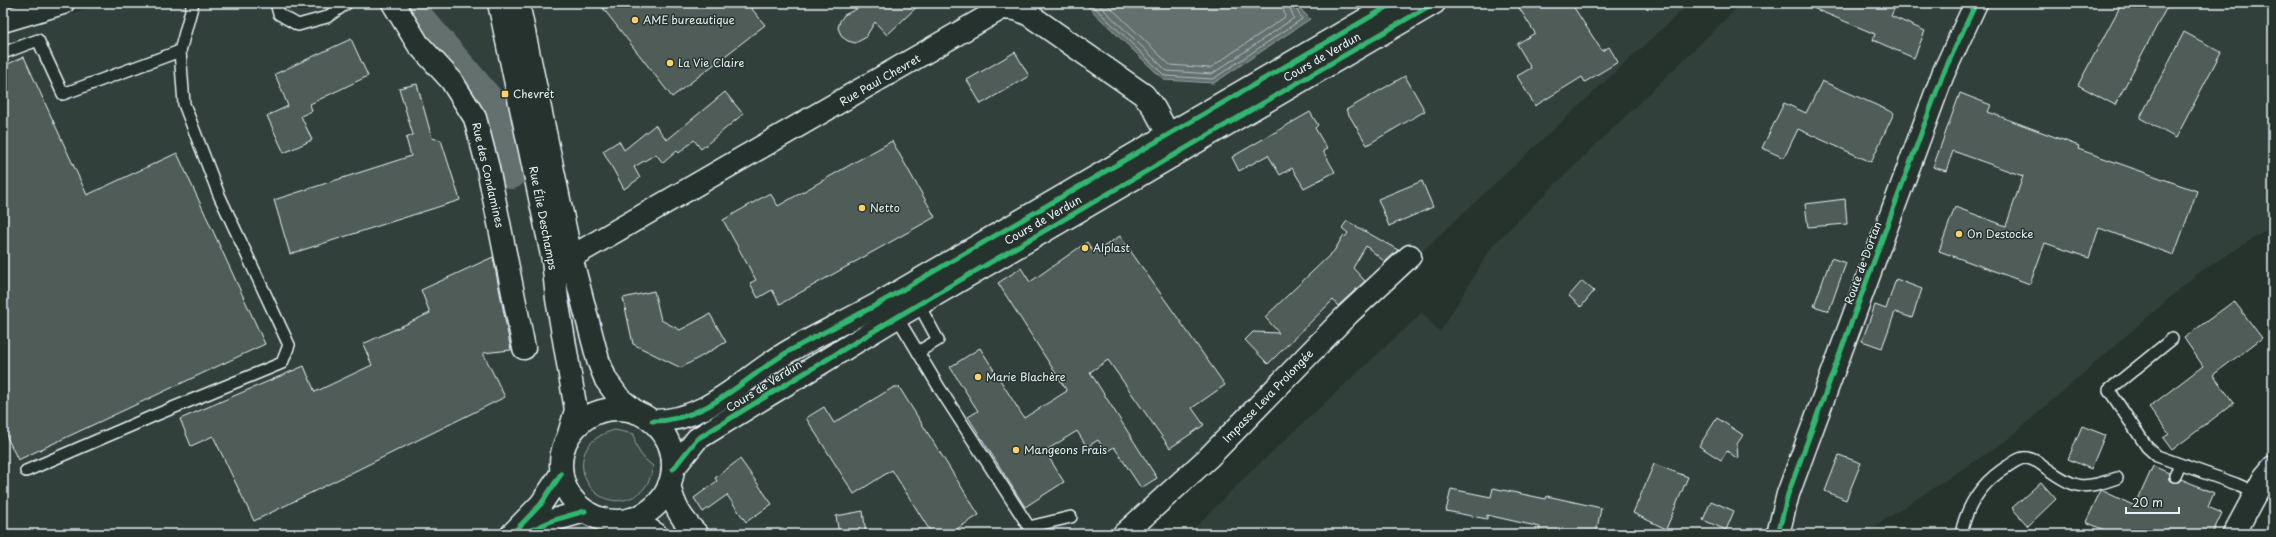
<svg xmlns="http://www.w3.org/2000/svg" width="2276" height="537" font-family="'Playpen Sans',sans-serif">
  <rect width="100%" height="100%" fill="#26332d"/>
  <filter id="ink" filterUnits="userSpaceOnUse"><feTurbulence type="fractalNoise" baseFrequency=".025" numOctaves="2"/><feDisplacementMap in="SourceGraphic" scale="8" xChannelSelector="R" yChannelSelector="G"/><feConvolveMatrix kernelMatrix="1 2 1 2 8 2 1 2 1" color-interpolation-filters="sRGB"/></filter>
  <g filter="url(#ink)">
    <g fill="#333f3a">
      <polygon points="108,3 1690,3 1434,240 1266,408 1147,522 1171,534 1160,534 1144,525 1134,534 3,534 3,33"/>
      <polygon points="1742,3 2273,3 2273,226 2197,274 2007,440 1863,534 1189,534 1243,479 1422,313 1440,332 1493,245"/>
    </g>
    <path fill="#3e4b47" stroke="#939ea0" d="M615,430L634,434C634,447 642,458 653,466C651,478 647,489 635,496C588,520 555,444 615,430Z"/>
    <polygon fill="#636f6d" stroke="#98a3a5" points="1084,3 1295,3 1310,19 1214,83 1164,80"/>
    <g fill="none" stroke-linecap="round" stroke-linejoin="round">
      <g stroke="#b3bdc0" stroke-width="1">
        <polyline points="1090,3 1165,76 1213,79 1302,19 1293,3"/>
        <polyline points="1097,3 1167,71 1212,74 1294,18 1288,3"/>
        <polyline points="1106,3 1170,65 1210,68 1285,17 1282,3"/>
      </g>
      <polyline stroke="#636f6d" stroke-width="32" points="408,6 493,106 503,136 511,173"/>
    </g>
    <g fill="#505c59" stroke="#e8f1f8">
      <polygon points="599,3 747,3 765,25 672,97"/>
      <polygon points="869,3 921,3 887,35 875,22 865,38 855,43 848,41 842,37 838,28 840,21 844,15"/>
      <polygon points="1516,3 1571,3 1602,51 1609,47 1618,62 1585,82 1582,77 1535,106 1517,76 1531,68 1517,44 1535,33"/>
      <polygon points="1801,3 1897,3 1891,16 1925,31 1914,58 1873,40 1875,34"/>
      <polygon points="2122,3 2169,3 2115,105 2078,85"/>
      <polygon points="2184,32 2221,52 2176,138 2140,118"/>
      <polygon points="351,39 368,76 310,104 312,111 301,116 312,140 284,153 267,116 288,106 275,74"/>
      <polygon points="1015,52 1029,76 981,104 967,80"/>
      <polygon points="24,57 87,195 177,153 265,344 18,460 3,429 3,66"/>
      <polygon points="1405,76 1425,111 1367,145 1346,110"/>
      <polygon points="1822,81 1894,113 1871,162 1798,129 1784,158 1762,148 1784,103 1806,113"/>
      <polygon points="417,84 432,138 441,140 460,200 290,254 274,200 411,156 406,138 413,135 399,88"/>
      <polygon points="725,92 743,114 701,149 694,140 679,153 677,151 663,163 656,154 634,167 640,178 624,189 603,151 619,141 624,150 655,125 667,140"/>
      <polygon points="1960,93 1991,105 1988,112 2079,146 2078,149 2197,191 2174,255 2099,228 2089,258 2045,243 2030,284 1939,251 1955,207 2006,226 2023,176 1953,151 1946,171 1933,167"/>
      <polygon points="1310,112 1318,125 1315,128 1327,149 1323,151 1335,172 1304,188 1292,168 1280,175 1268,155 1239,171 1232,157"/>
      <polygon points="892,141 935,217 780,304 772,290 758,298 750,283 756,280 723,220 770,193 778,206"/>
      <polygon points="1422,181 1433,207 1389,226 1378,199"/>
      <polygon points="1845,199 1847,224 1808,227 1805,204"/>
      <polygon points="1347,221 1398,250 1385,262 1366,246 1353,268 1365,281 1338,306 1333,300 1268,364 1245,340 1253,332 1279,333 1265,317 1334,251 1343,236 1345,237 1348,233 1342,228"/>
      <polygon points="1120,236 1225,385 1192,408 1204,425 1170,448 1108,360 1090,372 1157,478 1141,488 1114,447 1106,452 1098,440 1087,447 1077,431 1045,451 1064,482 1025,507 968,417 978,411 950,367 980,348 1024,418 1067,391 998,283 1021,268 1030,282 1087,242 1094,253"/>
      <polygon points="493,257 511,350 483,353 505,397 254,521 213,436 191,446 180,419 304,366 315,392 372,365 363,344 430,313 421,290"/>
      <polygon points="1831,258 1846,263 1829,311 1814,306"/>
      <polygon points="1896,279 1922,289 1912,318 1895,312 1882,348 1862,341 1875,305 1886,309"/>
      <polygon points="1582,281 1594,291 1581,307 1569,296"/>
      <polygon points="654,291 661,320 680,330 710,314 726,342 681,368 633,344 623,298"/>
      <polygon points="2234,301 2262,338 2213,375 2234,403 2172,450 2163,438 2169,434 2149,407 2203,366 2184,338"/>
      <polygon points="894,387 899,387 979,515 949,534 932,534 892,470 854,494 806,418 824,407 834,423"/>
      <polygon points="1717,418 1743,435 1737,444 1738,459 1727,451 1721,460 1699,446"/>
      <polygon points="2082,426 2105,435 2091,469 2068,459"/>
      <polygon points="1839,455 1861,463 1846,500 1825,491"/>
      <polygon points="740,459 772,504 746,522 727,495 703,512 694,498 717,481 715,478"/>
      <polygon points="1654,464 1688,477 1666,529 1633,513"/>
      <polygon points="2153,466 2169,473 2169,480 2172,482 2179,482 2181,479 2214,493 2208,507 2222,513 2212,534 2113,534 2086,522 2101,490 2135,506"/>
      <polygon points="2041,482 2056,499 2028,526 2012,508"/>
      <polygon points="1493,488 1546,499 1547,496 1601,508 1596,534 1539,534 1540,527 1487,515 1487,519 1446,511 1451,489 1491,497"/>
      <polygon points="1711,501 1734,511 1726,530 1703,520"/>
      <polygon points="863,511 866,534 839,534 836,516"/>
    </g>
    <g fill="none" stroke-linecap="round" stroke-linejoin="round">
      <defs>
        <g id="service">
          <polyline points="276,3 279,14 298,25 327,17 347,3"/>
          <polyline points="3,53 38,40 63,94 180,51"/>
          <polyline points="897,317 940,389 1029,527 1071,517"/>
          <polyline points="2172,339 2109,390 2147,447 2157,456 2236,484 2256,493"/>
          <polyline points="918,352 938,340 919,305"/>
          <polyline points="26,471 158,414 282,363 289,345 219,195 184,104 180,51 193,3"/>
          <polyline points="2175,476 2180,465"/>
          <path d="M1961,534C1967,504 1982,482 2008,466C2014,462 2020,457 2027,458C2034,459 2041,464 2046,468C2076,489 2082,490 2117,478"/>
        </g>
        <g id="minor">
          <polyline points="393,3 418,44 451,80 475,118 488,168 524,348"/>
          <polyline points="3,21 63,3"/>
          <polyline points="571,257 1002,8 1016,9 1028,14 1144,95 1154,108 1168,134"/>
          <polyline points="1124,534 1209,457 1348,314 1410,256"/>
          <polyline points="2234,534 2264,478 2273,467"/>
        </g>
        <g id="secondary">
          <polyline points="499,3 553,260 557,299 576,410 569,434"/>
          <polyline points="518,3 571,257 598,360 606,380 619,398 636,412"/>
          <path d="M669,485C674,506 681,519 697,534"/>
          <polyline points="632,519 656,534"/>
          <polyline points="1778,534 1788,494 1943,74 1976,3"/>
        </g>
        <g id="primary">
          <circle cx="617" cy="465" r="56"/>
          <path d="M652,421C708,422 745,376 791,350C819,334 849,320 878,304L1394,3"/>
          <polyline points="673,469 697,439 770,394 897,317 1434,3"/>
          <polyline points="512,534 541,504 561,474"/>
          <polyline points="522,534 554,520 585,511"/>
        </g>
      </defs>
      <use href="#service" stroke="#e8f1f8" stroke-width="14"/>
      <use href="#minor" stroke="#e8f1f8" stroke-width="25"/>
      <use href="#secondary" stroke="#e8f1f8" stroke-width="25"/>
      <use href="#primary" stroke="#e8f1f8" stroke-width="25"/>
      <use href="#service" stroke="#26332d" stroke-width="11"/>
      <use href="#minor" stroke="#26332d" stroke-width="22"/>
      <use href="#secondary" stroke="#26332d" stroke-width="22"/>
      <use href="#primary" stroke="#26332d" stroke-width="22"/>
      <defs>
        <g id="cycleway">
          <path d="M652,421C708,422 745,376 791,350C819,334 849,320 878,304L1394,3"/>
          <polyline points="673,469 697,439 770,394 897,317 1434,3"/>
          <polyline points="512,534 541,504 561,474"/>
          <polyline points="522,534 554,520 585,511"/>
          <polyline points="1778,534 1788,494 1943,74 1976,3"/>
        </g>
      </defs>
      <use href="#cycleway" stroke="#26332d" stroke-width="8"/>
      <use href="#cycleway" stroke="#33b770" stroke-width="5"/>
    </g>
  </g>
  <g fill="#ffd166" stroke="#26332d" stroke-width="1.5">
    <circle cx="635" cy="20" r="4"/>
    <circle cx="670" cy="63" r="4"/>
    <rect x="501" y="90" width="8" height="8" rx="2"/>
    <circle cx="862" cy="208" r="4"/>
    <circle cx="1959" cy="234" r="4"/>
    <circle cx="1085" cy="248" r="4"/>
    <circle cx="978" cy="377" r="4"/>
    <circle cx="1016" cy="450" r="4"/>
  </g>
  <g text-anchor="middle" stroke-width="3" stroke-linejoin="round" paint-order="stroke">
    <g font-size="11" fill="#e8f1f8" stroke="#26332d" text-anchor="start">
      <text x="643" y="24">AME bureautique</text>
      <text x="678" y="67">La Vie Claire</text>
      <text x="513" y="98">Chevret</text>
      <text x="870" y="212">Netto</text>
      <text x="1967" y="238">On Destocke</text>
      <text x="1093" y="252">Alplast</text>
      <text x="986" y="381">Marie Blachère</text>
      <text x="1024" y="454">Mangeons Frais</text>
    </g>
    <g font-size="11" fill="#e8f1f8" stroke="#26332d">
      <text transform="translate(1322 57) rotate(-30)" y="4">Cours de Verdun</text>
      <text transform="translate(880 80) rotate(-30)" y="4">Rue Paul Chevret</text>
      <text transform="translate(488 175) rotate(77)" y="4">Rue des Condamines</text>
      <text transform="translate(543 218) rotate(79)" y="4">Rue Élie Deschamps</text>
      <text transform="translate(1043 220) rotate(-30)" y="4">Cours de Verdun</text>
      <text transform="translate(1863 263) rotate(-70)" y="4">Route de Dortan</text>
      <text transform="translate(764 386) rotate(-32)" y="4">Cours de Verdun</text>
      <text transform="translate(1268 396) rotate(-46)" y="4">Impasse Leva Prolongée</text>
    </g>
  </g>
  <rect width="2276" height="537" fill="none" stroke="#26332d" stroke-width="16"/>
  <rect x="8" y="8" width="2260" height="521" fill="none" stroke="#e8f1f8" stroke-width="1.5" filter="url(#ink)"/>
  <path d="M2126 507v6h53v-6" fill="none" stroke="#e8f1f8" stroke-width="2"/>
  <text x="2132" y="507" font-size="12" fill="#e8f1f8" stroke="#26332d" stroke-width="3" paint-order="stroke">20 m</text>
</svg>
